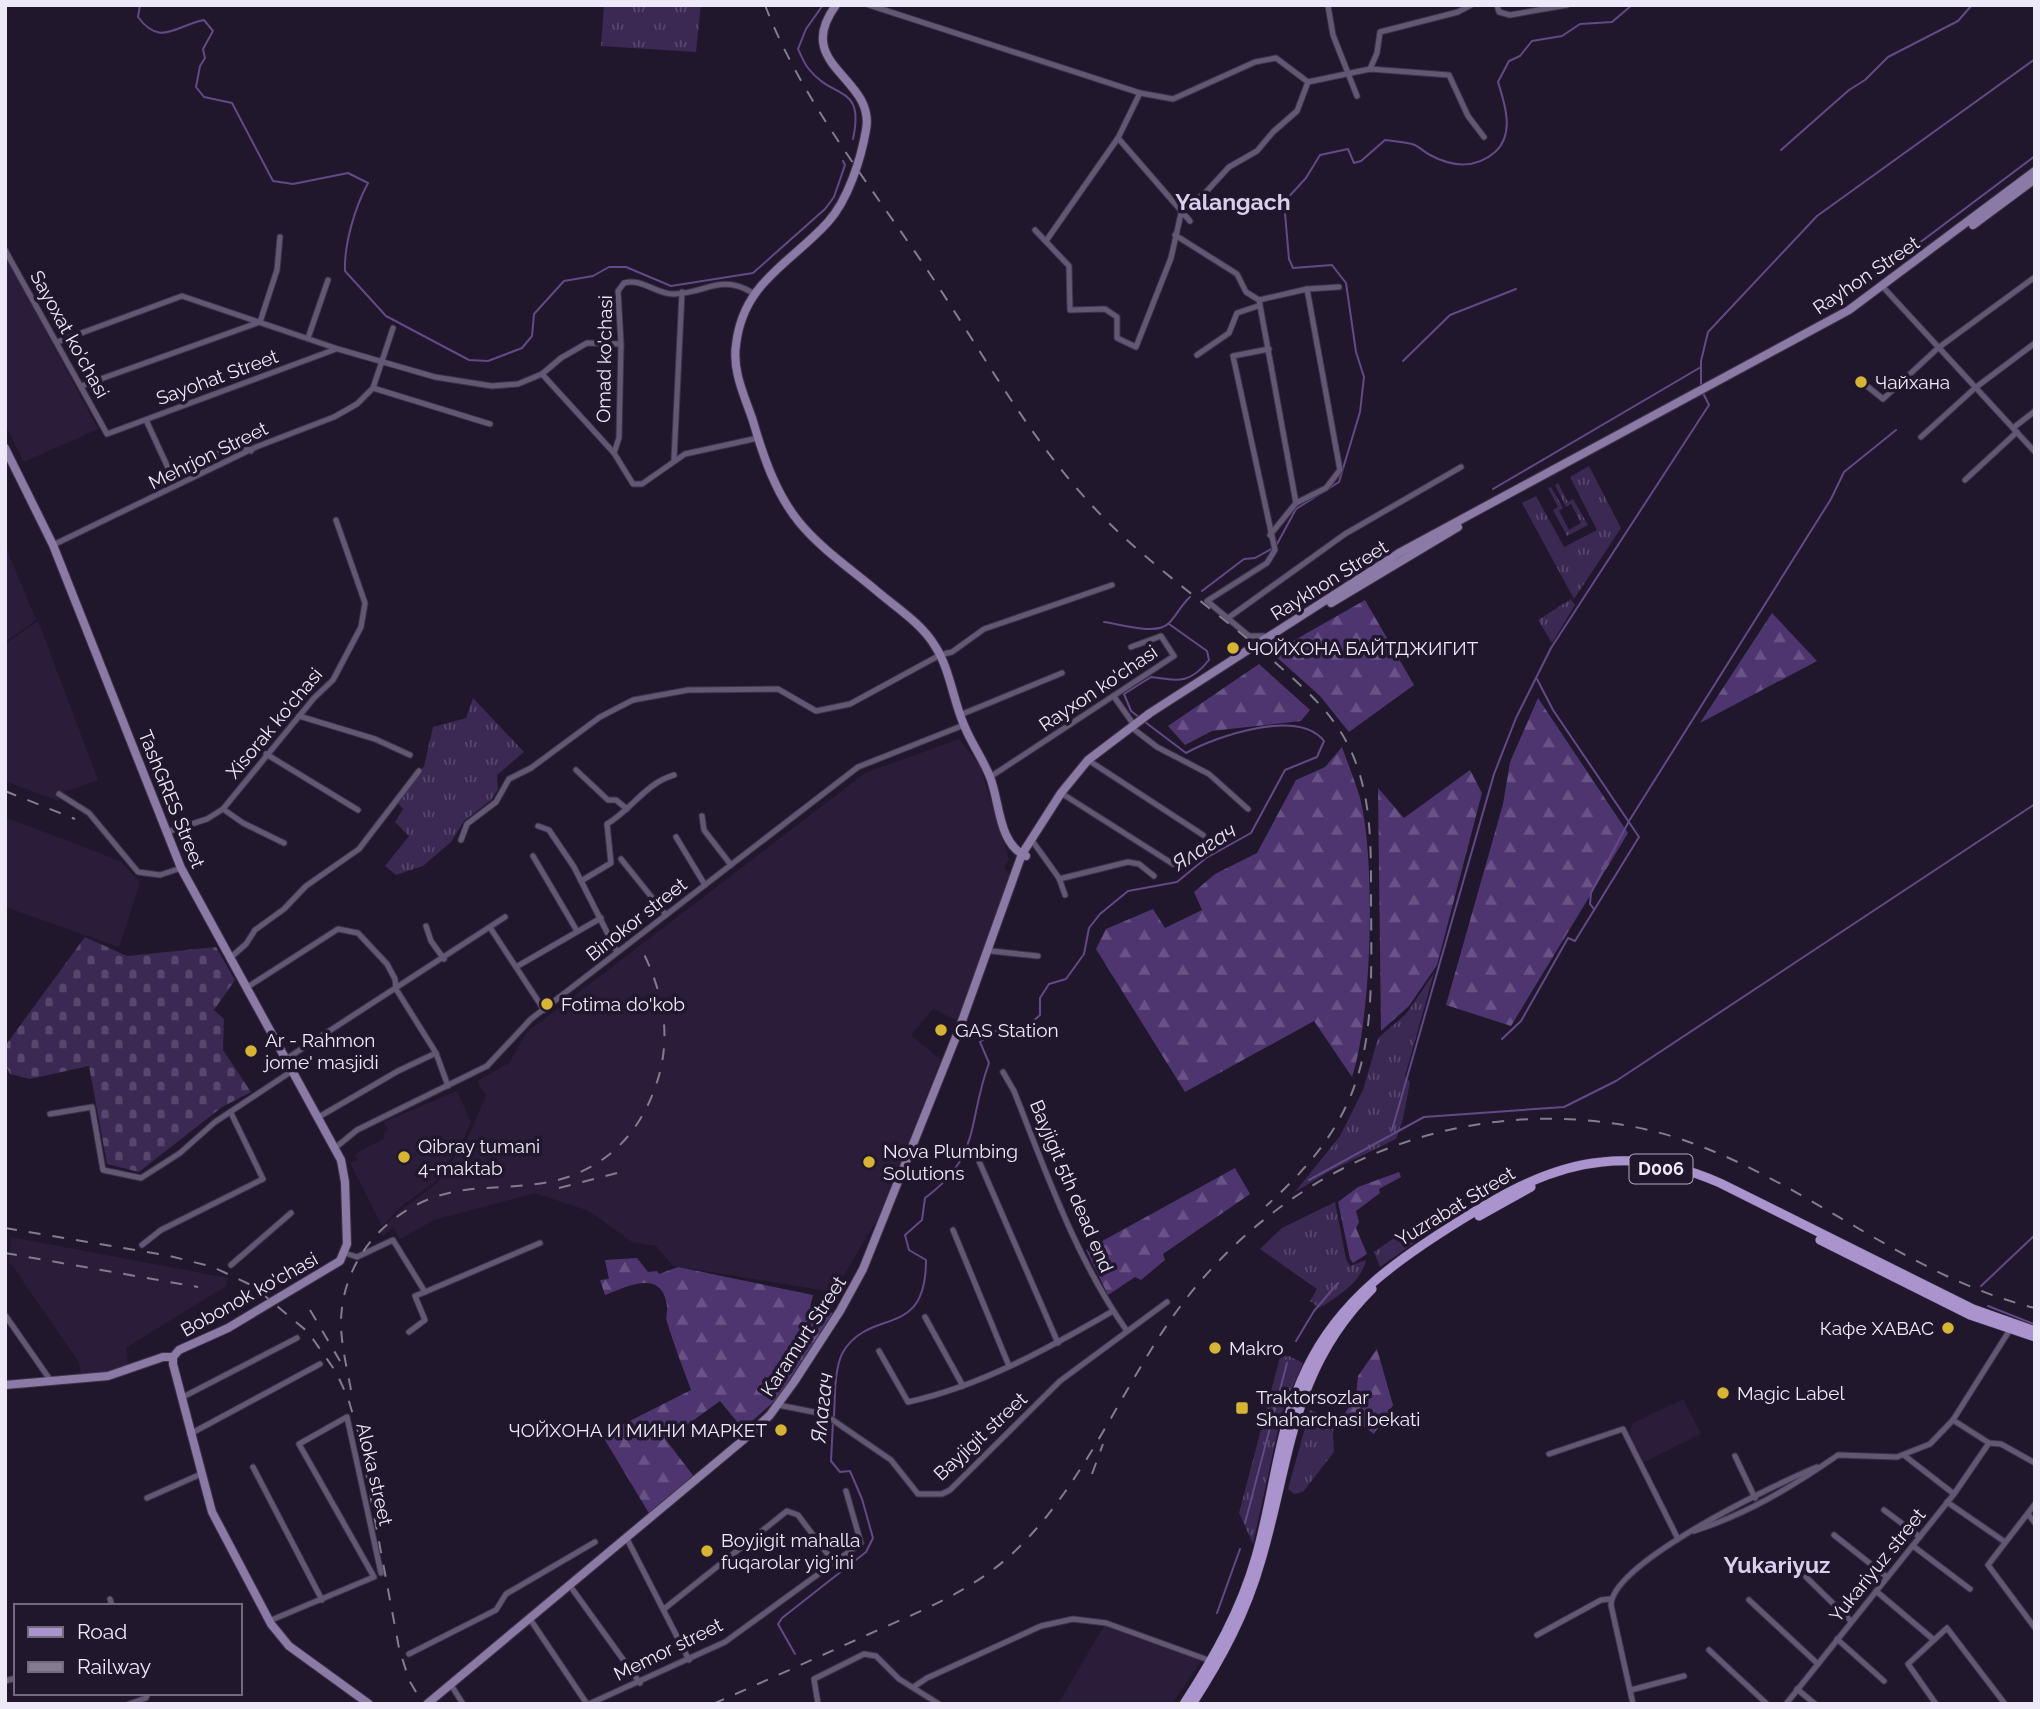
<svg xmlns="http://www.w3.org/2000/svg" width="2040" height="1709" font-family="Raleway,sans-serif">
  <defs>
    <pattern id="grass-tufts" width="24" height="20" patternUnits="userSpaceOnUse" patternTransform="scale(1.75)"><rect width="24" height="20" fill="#3b2853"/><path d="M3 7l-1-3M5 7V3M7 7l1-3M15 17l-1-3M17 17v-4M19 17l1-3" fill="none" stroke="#58476c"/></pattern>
    <pattern id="forest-firs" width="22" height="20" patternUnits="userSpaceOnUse" patternTransform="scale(1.75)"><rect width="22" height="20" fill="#4f3570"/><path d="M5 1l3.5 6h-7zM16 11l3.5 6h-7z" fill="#695285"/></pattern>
    <pattern id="cemetery-stones" width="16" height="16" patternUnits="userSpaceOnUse" patternTransform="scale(1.75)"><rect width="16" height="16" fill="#3b2853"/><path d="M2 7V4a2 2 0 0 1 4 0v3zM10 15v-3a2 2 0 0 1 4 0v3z" fill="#58476c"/></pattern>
  </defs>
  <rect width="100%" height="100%" fill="#20172c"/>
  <g fill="#291d39">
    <polygon points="5,255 98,429 24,462 5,425"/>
    <polygon points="5,545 36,620 5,642"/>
    <polygon points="38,621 98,780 64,792 58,801 5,781 5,644"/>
    <polygon points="959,739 980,766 1009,860 1004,867 1010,875 958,1021 933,1009 911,1035 941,1060 878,1218 834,1292 673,1266 656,1246 632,1242 589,1211 535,1193 434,1220 400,1239 393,1227 383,1236 380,1232 396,1214 438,1182 466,1141 486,1096 477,1081 509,1063 527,1032 865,773"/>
    <polygon points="5,817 120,861 140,882 119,947 5,907"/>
    <polygon points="457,1091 471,1122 463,1140 435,1182 403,1205 382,1226 350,1163 358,1160 355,1154 385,1138 383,1133 388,1130 384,1122"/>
    <polygon points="11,1237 228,1278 226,1286 126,1348 128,1366 108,1374 81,1376 79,1362 9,1261"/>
    <polygon points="1683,1399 1701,1434 1644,1462 1629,1434 1633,1423"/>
    <polygon points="1104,1626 1201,1661 1172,1704 1058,1704"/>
  </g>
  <g fill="url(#grass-tufts)">
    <polygon points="604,5 701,5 696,52 601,46"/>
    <polygon points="1589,466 1621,528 1574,599 1522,503 1536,496 1564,547 1597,530 1570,477"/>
    <polygon points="1558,483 1568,502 1573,499 1588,525 1567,536 1553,510 1558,507 1548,488 1551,487 1563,508 1559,511 1569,530 1581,523 1571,504 1566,507 1555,485"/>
    <polygon points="1571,599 1575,605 1552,643 1538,620"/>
    <polygon points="473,698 524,752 497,775 498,789 491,800 464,821 451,842 423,866 396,875 385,866 409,836 395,822 403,809 398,803 424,766 433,727 466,718"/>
    <polygon points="1434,973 1405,1076 1410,1082 1403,1119 1396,1139 1330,1171 1295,1192 1340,1136 1363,1090 1378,1038 1406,1014"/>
    <path d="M1335,1202L1346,1259L1350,1266L1366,1260C1362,1281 1337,1298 1319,1308L1310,1301L1317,1289L1260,1249L1282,1228Z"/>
    <polygon points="1411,1226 1417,1227 1424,1236 1380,1267 1374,1252"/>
    <polygon points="1289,1356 1303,1363 1282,1412 1253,1544 1239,1513 1280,1357"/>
    <polygon points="1310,1410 1340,1422 1333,1432 1334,1452 1303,1492 1294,1494 1288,1489"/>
  </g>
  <g fill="url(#forest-firs)">
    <polygon points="1365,600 1414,685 1349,732 1320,696 1272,653"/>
    <polygon points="1772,613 1817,661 1700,723"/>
    <polygon points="1259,664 1310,710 1301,721 1212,731 1185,745 1168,726"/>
    <polygon points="1538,698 1628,833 1511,1026 1446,1005 1503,804 1510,762"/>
    <path d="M1342,747C1348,764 1355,781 1360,798C1376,860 1372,1016 1352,1077L1314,1021L1185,1092L1096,949L1106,929L1153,909L1165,928L1202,910L1194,892L1215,874L1257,853L1296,780L1325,767Z"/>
    <polygon points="1470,770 1482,793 1437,965 1409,1006 1381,1031 1378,788 1404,818"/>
    <polygon points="1235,1168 1250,1194 1163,1254 1165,1260 1141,1280 1135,1277 1108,1295 1086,1250"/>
    <polygon points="1399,1172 1401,1177 1379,1189 1380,1193 1356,1211 1359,1222 1356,1228 1367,1254 1353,1263 1350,1259 1338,1202 1358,1187"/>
    <path d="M637,1258L648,1272L657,1271L659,1274L678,1267L813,1295L810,1307L833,1313L777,1399L743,1429L720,1401L666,1440L695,1478L650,1515L602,1435L691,1390C683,1368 674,1345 667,1322C665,1317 668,1312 667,1306C662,1268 627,1287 605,1295L600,1280L609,1279L605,1260Z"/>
    <polygon points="1377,1349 1393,1405 1374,1434 1345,1413 1356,1397 1358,1376"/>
  </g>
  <polygon fill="url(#cemetery-stones)" points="85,937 127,956 216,947 235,980 214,1010 224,1019 223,1050 251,1092 222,1107 139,1172 107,1164 89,1066 30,1079 10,1074 5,1064 5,1046"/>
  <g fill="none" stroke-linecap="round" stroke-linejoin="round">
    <g stroke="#634986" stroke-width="2">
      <path d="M140,5L138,17C160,47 175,26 204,20L213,31L203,49L205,58L200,66L196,87L204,97L232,103L273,181L293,184L348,173L368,183C355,207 344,244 345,271L386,316L469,360L488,361L522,348L532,336L534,314L564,281L593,276L609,267H626L671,286L753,273L825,209L834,197L845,165L843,161"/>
      <path d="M823,5L806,29L798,49C801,55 804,63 808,68C833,101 865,83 853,139"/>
      <polyline points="1781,150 1849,90 1865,80 1888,57 1958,21 1972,5"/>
      <polyline points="1874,277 2035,156"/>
      <polyline points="1403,361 1450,315 1516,289"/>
      <polyline points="1701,388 1701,361 1708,332 1817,216 2035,59"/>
      <polyline points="1493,489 1701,367"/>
      <path d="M1277,544L1296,509L1339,482L1360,412L1364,377L1356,352L1346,283L1332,265L1293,268L1289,259L1284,202L1306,178L1320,155L1348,149L1354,163L1361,161L1385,140C1394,141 1403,142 1412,144C1419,146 1424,152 1430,155C1452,167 1476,169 1495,152C1515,134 1505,104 1498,82L1509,61L1520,56L1532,41L1562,36L1580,24L1612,22L1632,5"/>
      <polyline points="1202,591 1244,559 1255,558 1273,548"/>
      <path d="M1104,622C1120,624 1157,636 1169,623C1177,615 1181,605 1190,597"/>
      <path d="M1140,718L1131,711L1124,694L1151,677C1179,681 1190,684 1209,660L1207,651L1169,624"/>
      <polyline points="1594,909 1590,904 1591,893 1629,821 1831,499 1844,472 1896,430"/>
      <polyline points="1502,1039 1521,1021 1568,938 1575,941 1639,837 1553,710 1537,679"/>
      <polyline points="1392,1130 1494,774 1516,718 1551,648 1709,405 1703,393"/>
      <polyline points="1309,1180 1424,1117 1564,1107 1616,1081 2035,804"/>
      <polyline points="1981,1286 2035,1235"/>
      <polyline points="1988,1306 2034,1324 2035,1321"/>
      <polyline points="1296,1341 1314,1311 1338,1283"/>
      <path d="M834,1417C835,1399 834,1368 843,1352C871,1306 926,1341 926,1260L909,1250L905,1235L922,1220L925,1198C982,1156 967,1122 989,1063L980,1042L995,1031L1020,1033L1040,1015V998L1049,984L1066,979L1084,954L1089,928L1100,914L1128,891L1177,882L1206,858L1251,833L1285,770L1317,757L1324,741C1298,708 1217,736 1186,753L1145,722"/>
      <polyline points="1245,1523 1287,1363"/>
      <polyline points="1217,1613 1240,1549"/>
      <polyline points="795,1654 778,1624 782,1618 866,1552 873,1538 862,1499 850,1471 840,1472 831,1461 833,1422"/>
    </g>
    <defs>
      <g id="street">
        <polyline points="869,5 1140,93 1173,99 1255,62 1276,58 1308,82 1370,69 1449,75 1468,116 1484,137"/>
        <polyline points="1497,5 1499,12 1510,15 1567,5"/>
        <polyline points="1328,6 1333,35 1357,96"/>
        <polyline points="1370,69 1377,53 1380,32 1458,12 1471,5"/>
        <polyline points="1118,138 1190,221"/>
        <polyline points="1035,230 1069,266 1070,310 1105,309 1117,317 1117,338 1136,347 1171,258 1182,209 1205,193 1229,167 1257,151 1273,132 1297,111 1308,82"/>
        <polyline points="1175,235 1237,274 1246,292 1259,300 1307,289 1339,287"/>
        <polyline points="1046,241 1118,138 1140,93"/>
        <polyline points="5,250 107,434 336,349"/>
        <polyline points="1883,287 2035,452"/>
        <polyline points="1259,300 1296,503"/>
        <polyline points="308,338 328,280"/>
        <polyline points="57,342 182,296 338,349 435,377 492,386 518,384 542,374 561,358 587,343 621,344"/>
        <polyline points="1269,349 1233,356 1275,550 1267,563 1207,601 1249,636 1264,636 1269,642"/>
        <polyline points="1197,355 1229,333 1237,313 1258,306"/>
        <polyline points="542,374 614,453 633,484 642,484 685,454 758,438"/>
        <polyline points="1862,382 1883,399 1938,348 2035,277"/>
        <polyline points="81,386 260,322 277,270 280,237"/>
        <polyline points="373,388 490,424"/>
        <polyline points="146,420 169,470 241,446 251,451"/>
        <polyline points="2013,428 2035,411"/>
        <polyline points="1921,437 1975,388 2035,343"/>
        <path d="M614,453L619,438L621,344L618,291L624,283C642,278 656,294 673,294C706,294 719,273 753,293"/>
        <polyline points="674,459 682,292"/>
        <polyline points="1965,480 2017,432"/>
        <polyline points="1270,535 1296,503 1326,488 1340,470 1307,289"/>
        <polyline points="53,545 256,447 334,417 357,404 373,388 393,328"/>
        <polyline points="1228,618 1345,534 1461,467"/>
        <polyline points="1115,698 1134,725"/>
        <polyline points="960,715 1062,673"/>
        <polyline points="299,716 375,739 410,755"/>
        <polyline points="1131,727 1157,747 1209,774 1248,809"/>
        <polyline points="266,754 358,810"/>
        <polyline points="1088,760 1203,835"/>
        <polyline points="576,770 608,800 616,800 627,809"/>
        <polyline points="990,777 1174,656 1161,636 1131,647"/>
        <polyline points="1061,793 1173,864"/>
        <polyline points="59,794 89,813 138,872 160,875 181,868"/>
        <polyline points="223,809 243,823 284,843"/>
        <polyline points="702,816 704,830 731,865"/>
        <polyline points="538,826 549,830 574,867 617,952"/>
        <polyline points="167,832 207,819 223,809 314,698 333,680 361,627 365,603 336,520"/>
        <polyline points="676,837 705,885"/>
        <polyline points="1031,839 1059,878 1065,895"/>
        <polyline points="461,840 467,824 496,802 509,779 531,768 600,717 633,700 688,690 778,689 816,711 850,704 940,655 952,652 984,629 1112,585"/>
        <polyline points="533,856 577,931"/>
        <polyline points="621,859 666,915"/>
        <polyline points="1059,879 1128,862 1139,864 1154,876"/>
        <path d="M581,881L611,863L607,824C632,809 646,783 674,775"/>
        <polyline points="426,926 431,941 444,959"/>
        <polyline points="491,929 544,1010"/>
        <polyline points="991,951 1038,956"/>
        <polyline points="230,958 246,944 255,930 284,909 306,886 359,849 419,771"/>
        <polyline points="516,967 601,918"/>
        <polyline points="246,988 338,929 358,933 387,964 395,979 396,989 436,1053 448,1086"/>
        <polyline points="286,1059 505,917"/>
        <path d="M1003,1072L1014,1091C1046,1172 1076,1259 1127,1331"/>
        <polyline points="50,1114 92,1107 103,1170 141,1178 180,1153 215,1122 292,1071"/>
        <polyline points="317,1118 398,1071 436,1053"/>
        <polyline points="335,1148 357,1130 487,1066 531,1019 858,767 964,725"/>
        <polyline points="979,1161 1058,1343"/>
        <polyline points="953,1230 1009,1366"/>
        <polyline points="142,1245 161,1230 263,1179 231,1113"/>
        <polyline points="345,1253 357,1257 393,1240 425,1292 540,1243"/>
        <polyline points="231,1265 291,1213"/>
        <polyline points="5,1315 51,1381"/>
        <polyline points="925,1317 963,1386"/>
        <polyline points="409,1332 425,1320 415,1296 425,1292"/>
        <path d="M879,1351L908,1402C981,1386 1049,1348 1113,1311"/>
        <polyline points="181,1398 297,1338"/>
        <polyline points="778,1405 824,1414 891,1460 918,1494 942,1494 950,1490 1060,1381 1167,1302"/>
        <polyline points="1953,1420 1989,1443 2001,1444 2035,1463"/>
        <polyline points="190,1434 320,1364"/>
        <polyline points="1549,1454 1623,1429 1678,1539"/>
        <polyline points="1735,1456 1755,1498"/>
        <polyline points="1905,1456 1954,1494"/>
        <polyline points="253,1467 322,1600"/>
        <polyline points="147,1498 201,1474"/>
        <polyline points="1947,1502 2005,1542"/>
        <polyline points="2035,1504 1988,1565 2035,1628"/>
        <polyline points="1884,1510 1920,1537"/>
        <polyline points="2028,1514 2035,1523"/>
        <path d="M1694,1531C1747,1514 1792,1487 1838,1455L1897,1457L1930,1444L1953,1420L2011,1328"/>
        <polyline points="1834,1535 1887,1577"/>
        <polyline points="627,1539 689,1660"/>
        <polyline points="1913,1546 1970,1589"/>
        <polyline points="1806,1577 1851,1621"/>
        <polyline points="573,1590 640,1683"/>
        <polyline points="1876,1591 1934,1640"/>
        <polyline points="110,1599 112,1606"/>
        <polyline points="1749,1600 1818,1664"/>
        <polyline points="664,1609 787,1511 798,1515 835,1564"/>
        <polyline points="269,1621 374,1577 299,1444 347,1417 381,1573"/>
        <polyline points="532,1622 587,1704"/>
        <polyline points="1537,1635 1601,1600 1611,1599"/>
        <polyline points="1837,1639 1884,1681"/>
        <polyline points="1709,1650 1767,1704"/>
        <polyline points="409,1654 496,1610 506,1594 595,1542"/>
        <polyline points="5,1681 16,1678"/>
        <polyline points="915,1686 927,1678 1041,1626 1073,1619 1106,1623 1211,1661"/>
        <polyline points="453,1688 463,1704"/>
        <polyline points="1797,1689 1815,1704"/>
        <polyline points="1631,1690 1684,1676"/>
        <polyline points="129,1704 146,1698 148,1693"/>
        <polyline points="589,1704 725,1642 861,1543 846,1491"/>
        <polyline points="818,1704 814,1679 864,1654 876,1656 899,1679 939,1704"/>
        <path d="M1633,1704L1611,1605C1612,1562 1778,1483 1817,1467"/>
        <polyline points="1786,1704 1954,1494 1989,1443"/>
        <polyline points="1936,1704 1908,1664 1947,1628 2005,1704"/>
      </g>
      <g id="secondary">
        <path d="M836,5C791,66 876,77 866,130C861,159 848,200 828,222C790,264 743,282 736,345C732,371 745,397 753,421C763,456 776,494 799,522C820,548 852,570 878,592C897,608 922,624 935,646C950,669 953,700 964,725C971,743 983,759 990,777C1000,802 998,844 1026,856"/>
        <polyline points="1973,225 2035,179"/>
        <polyline points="5,448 53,545 181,868 341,1160 345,1182 347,1244 340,1261 228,1328 179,1350 173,1357 173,1364 212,1512 271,1624 289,1646 369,1704"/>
        <polyline points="1331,603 1458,527"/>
        <polyline points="5,1385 108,1376 163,1357 173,1357"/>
        <polyline points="427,1704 742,1441 770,1415 794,1382 840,1311 863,1269 958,1032 1022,854 1061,793 1088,760 1150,713 1399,553 1849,310 2035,171"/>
      </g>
      <g id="primary">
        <polyline points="1479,1216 1531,1187"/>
        <polyline points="1820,1240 1970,1315 2035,1337"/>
        <path d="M1184,1704C1214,1658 1241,1610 1256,1557C1274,1495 1278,1427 1307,1368C1340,1299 1398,1259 1461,1220C1504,1193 1550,1167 1602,1162C1643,1157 1682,1166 1720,1183L1973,1309L2035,1331"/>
        <path d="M1192,1704C1222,1658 1246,1613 1261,1560C1291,1458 1291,1369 1372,1289"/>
      </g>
    </defs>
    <use href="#street" stroke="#3d3449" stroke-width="7"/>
    <use href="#secondary" stroke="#3d3449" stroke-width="10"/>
    <use href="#primary" stroke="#3d3449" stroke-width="10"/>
    <use href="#street" stroke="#635873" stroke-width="5"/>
    <use href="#secondary" stroke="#8b7aa6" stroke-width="8"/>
    <use href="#primary" stroke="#ab94cd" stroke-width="9"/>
    <g stroke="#837c8e" stroke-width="2" stroke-dasharray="12 12" stroke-linecap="butt">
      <path d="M765,5C800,98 873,189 928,271C983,353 1032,444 1101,515C1155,570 1221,614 1278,665C1304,688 1330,711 1346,741C1372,789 1371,844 1371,897C1372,1036 1377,1107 1266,1206"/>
      <polyline points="5,791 75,819"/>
      <polyline points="559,1188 621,1172"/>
      <polyline points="5,1228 170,1256 213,1267 253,1286 308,1332 336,1372 348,1398 359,1435 399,1648 409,1680 423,1704"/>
      <polyline points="5,1253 198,1287"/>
      <polyline points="310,1310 340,1361"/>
      <path d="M351,1390C347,1368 341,1345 341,1322C342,1255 394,1202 458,1191C494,1185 533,1189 568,1177C613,1161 641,1129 656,1085C672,1039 664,995 643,952"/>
      <polyline points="1092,1474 1103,1444"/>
      <path d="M713,1704C765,1681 816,1658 867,1635C918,1612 971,1592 1013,1553C1081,1489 1117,1398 1169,1322C1274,1170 1453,1092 1635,1127C1781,1156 1891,1273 2035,1308"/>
    </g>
  </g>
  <g fill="#d8b434" stroke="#20172c" stroke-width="2.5">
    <circle cx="1861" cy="382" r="7"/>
    <circle cx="1233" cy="648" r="7"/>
    <circle cx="547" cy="1004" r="7"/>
    <circle cx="941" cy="1030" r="7"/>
    <circle cx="251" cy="1051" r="7"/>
    <circle cx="404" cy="1157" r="7"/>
    <circle cx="869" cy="1162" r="7"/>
    <circle cx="1948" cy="1328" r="7"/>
    <circle cx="1215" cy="1348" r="7"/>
    <circle cx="1723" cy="1393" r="7"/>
    <rect x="1235" y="1401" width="14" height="14" rx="3.5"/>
    <circle cx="781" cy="1430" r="7"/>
    <circle cx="707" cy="1551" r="7"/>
  </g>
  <g text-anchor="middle" stroke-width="7" stroke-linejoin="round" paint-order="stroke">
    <rect fill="#20172c" stroke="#b0aabb" stroke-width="2" x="1629.5" y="1154.5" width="63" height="29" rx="5"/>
    <g font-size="18" font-weight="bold" fill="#eee9f8">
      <text x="1661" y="1175">D006</text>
    </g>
    <g font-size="19" fill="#eee9f8" stroke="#20172c">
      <text transform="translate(1866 275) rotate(-34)" y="7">Rayhon Street</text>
      <text transform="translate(70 334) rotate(61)" y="7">Sayoxat ko'chasi</text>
      <text transform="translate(604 359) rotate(-89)" y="7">Omad ko'chasi</text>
      <text transform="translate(217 377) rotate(-20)" y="7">Sayohat Street</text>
      <text transform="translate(208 455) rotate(-26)" y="7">Mehrjon Street</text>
      <text transform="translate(1329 580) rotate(-32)" y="7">Raykhon Street</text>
      <text transform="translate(1098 688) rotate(-34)" y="7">Rayxon ko'chasi</text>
      <text transform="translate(274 723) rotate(-50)" y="7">Xisorak ko'chasi</text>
      <text transform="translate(172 799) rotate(68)" y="7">TashGRES Street</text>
      <text transform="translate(636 919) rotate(-38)" y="7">Binokor street</text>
      <text transform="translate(1072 1186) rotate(67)" y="7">Bayjigit 5th dead end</text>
      <text transform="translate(1455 1206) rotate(-31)" y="7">Yuzrabat Street</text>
      <text transform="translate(249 1294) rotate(-29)" y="7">Bobonok ko'chasi</text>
      <text transform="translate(803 1336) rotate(-57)" y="7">Karamurt Street</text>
      <text transform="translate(980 1436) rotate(-43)" y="7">Bayjigit street</text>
      <text transform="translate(375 1474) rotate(77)" y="7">Aloka street</text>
      <text transform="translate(1877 1565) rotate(-51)" y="7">Yukariyuz street</text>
      <text transform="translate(668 1649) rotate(-26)" y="7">Memor street</text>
    </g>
    <g font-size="19" fill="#eee9f8" stroke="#20172c" text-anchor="start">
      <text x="1875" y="389">Чайхана</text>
      <text x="1247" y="655">ЧОЙХОНА БАЙТДЖИГИТ</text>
      <text x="561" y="1011">Fotima do'kob</text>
      <text x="955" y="1037">GAS Station</text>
      <text x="265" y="1047">Ar - Rahmon<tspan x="265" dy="22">jome' masjidi</tspan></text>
      <text x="418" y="1153">Qibray tumani<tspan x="418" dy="22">4-maktab</tspan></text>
      <text x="883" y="1158">Nova Plumbing<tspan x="883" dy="22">Solutions</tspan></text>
      <text x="1934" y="1335" text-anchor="end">Кафе ХАВАС</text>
      <text x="1229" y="1355">Makro</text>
      <text x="1737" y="1400">Magic Label</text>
      <text x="1256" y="1404">Traktorsozlar<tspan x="1256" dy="22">Shaharchasi bekati</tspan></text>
      <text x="767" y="1437" text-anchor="end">ЧОЙХОНА И МИНИ МАРКЕТ</text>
      <text x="721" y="1547">Boyjigit mahalla<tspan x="721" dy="22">fuqarolar yig'ini</tspan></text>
    </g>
    <g font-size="21" font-style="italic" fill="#e7e0f3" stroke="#20172c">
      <text transform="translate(1204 847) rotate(-32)" y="7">Ялагач</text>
      <text transform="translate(822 1408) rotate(-84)" y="7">Ялагач</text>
    </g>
    <g font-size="23" font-weight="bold" fill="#d9ceec" stroke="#20172c">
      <text x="1233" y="210">Yalangach</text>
      <text x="1777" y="1573">Yukariyuz</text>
    </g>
  </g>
  <rect width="2040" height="1709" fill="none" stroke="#eee9f8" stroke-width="14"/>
  <rect x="14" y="1604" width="228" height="91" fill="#20172c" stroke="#726b7e" stroke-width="2"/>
  <rect x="28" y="1627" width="35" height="10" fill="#ab94cd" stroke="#726b7e" stroke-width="2"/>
  <text x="77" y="1639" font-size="21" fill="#eee9f8">Road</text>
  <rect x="28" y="1662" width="35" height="10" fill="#837c8e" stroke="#726b7e" stroke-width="2"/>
  <text x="77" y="1674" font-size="21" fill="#eee9f8">Railway</text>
</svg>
